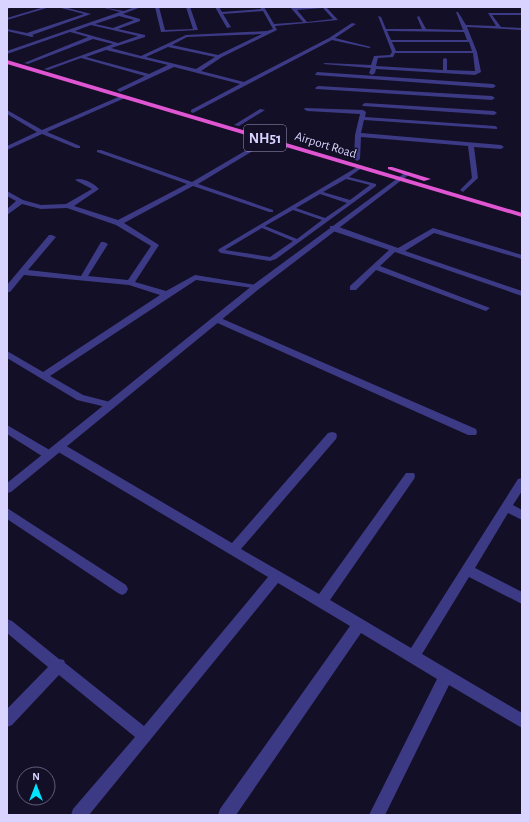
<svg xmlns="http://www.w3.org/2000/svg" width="529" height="822" font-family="'Alegreya Sans',sans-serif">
  <rect width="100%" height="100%" fill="#130f26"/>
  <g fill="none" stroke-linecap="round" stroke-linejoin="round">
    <path fill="#3d3a85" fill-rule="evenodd" d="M359,166L363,167L349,177L376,184V186L276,259L270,261L221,253L218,251L219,249ZM346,179L370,185L350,200L323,192ZM320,194L347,203L325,218L296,208ZM293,210L322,220L297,239L265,226ZM262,228L293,241L270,257L225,250Z"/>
    <g fill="#3d3a85" fill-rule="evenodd">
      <polygon points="7,7 14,7 7,9"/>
      <polygon points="44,7 50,7 7,20 7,18"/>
      <polygon points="57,7 64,7 91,14 32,35 34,36 32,37 7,31 7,29 27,33 84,14"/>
      <path d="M101,7L124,11L135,7H141L123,14L140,19V21L118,29L145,35V37L111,48L141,56L186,35L267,31L273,29L263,11L223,14L231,27L227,28L215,7H219L222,12L261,9L260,7H264L274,24L303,22L290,7H326L338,20L275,26L277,30L222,57L201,71L244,82L329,38L352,23L356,24L335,38L371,47L369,48L332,40L193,113L191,112V110L240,84L174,67L120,92L117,90L118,89L145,76L81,58L48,70L44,69L113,44L93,39L28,64L24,63L88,37L70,32L7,54V51L120,12ZM323,8L333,19L307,22L297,10ZM119,16L134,20L113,28L95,24ZM91,25L138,36L118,43L75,31ZM262,34L218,55L172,45L187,37ZM168,47L215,57L196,69L146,57ZM106,50L168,65L149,74L86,57Z"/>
      <polygon points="155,7 159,7 165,30 193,29 186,7 190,7 198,30 161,32"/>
      <path d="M456,12H458L466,25L496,26L488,13H522V15H492L501,27L522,28V30L467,27L477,52L481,72L475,75L376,69L375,73L372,75L369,73L371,68L323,64L325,63L371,65L374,56L390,55L392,52L378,16L381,17L386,29H422L417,17L419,16L426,29L463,30ZM387,31L464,32L467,40H391ZM392,42H469L472,51H396ZM395,53H473L475,71L447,70V59L445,58L443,59V70L376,66L378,58L393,57Z"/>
      <polygon points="317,72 493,84 496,86 493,88 315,75"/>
      <polygon points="318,86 492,96 495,98 492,100 316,89 315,88"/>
      <polygon points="123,95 125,96 125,98 47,132 80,146 80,148 76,148 42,134 7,150 7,146 37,132 7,114 7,110 42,130"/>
      <polygon points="365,103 494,111 497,113 494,115 363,106 362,105"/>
      <polygon points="305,108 363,110 366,112 365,117 495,126 497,127 497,129 364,120 361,133 501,145 504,147 501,149 474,147 478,178 463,192 460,190 472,178 468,146 361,137 360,159 357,161 354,159 355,135 360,114 307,111 304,109"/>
      <polygon points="260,109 265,110 239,126 234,125"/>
      <path d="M269,137L272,139L271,140L198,184L273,210V212H269L193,186L124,223L159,245L135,282L166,291L195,275L256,285H259V289L196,280L50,376L83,395L114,403L115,405L114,407L110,408L77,400L7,358V351L43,372L160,295L129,285L24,275L10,292H7V285L49,235H52L56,237L28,270L81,276L101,242H104L108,244L88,276L128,280L151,246L116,225L67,208L41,209L22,204L7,215V209L16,201L7,196V191L23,200L41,205L66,204L92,189L75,180C81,176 95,184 99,189L74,206L118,220L187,184L97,152V150H101L192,182Z"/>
      <polygon points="330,226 336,226 398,248 433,228 522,255 522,259 434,233 405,251 522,291 522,296 395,252 380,266 490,308 486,311 483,310 376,270 356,290 350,290 350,286 389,250 330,230"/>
      <polygon points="216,316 476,429 477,432 476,435 468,435 213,321 212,319"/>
      <polygon points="7,425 53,452 54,455 53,458 45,458 7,434"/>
      <polygon points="332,432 336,433 337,436 336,439 241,549 319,594 406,473 414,473 415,476 414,479 330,600 411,648 518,479 522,478 522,491 513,505 522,510 522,520 508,513 475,568 522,592 522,604 469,577 422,654 522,713 522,728 449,685 385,815 369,815 437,679 361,633 236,815 218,815 220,809 350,626 278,583 89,815 71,815 73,809 135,737 59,675 12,725 7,727 7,709 48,667 7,633 7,619 12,621 59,659 64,660 65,663 144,726 268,577 55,450 54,447 55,444 63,444 232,543 328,433"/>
      <polygon points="7,508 126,585 128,589 126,593 122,595 118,593 7,519"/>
    </g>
    <polygon fill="#3d3a85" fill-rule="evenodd" points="406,172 411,173 259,289 11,492 7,493 7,483 253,285"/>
    <g fill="#e055d1" fill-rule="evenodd">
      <polygon points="7,60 522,213 522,217 7,64"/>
      <polygon points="388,167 392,167 431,179 424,181 388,169"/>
    </g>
  </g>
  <g text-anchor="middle" stroke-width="3" stroke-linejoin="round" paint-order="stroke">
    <g font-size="13" fill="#d9d4ff" stroke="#130f26">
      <text transform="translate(326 144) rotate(17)" y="5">Airport Road</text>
    </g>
    <rect fill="#130f26" stroke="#9e99be" stroke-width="1" x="244" y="125" width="42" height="26" rx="3"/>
    <g font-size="15" font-weight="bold" fill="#d9d4ff">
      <text x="265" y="143">NH51</text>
    </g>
  </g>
  <rect width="529" height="822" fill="none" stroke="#d9d4ff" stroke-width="16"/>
  <g transform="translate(36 786)"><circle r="19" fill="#130f26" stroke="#625e7d"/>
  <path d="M0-3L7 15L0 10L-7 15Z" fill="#00e5ff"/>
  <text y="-6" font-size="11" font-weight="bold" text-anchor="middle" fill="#d9d4ff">N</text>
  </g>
</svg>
